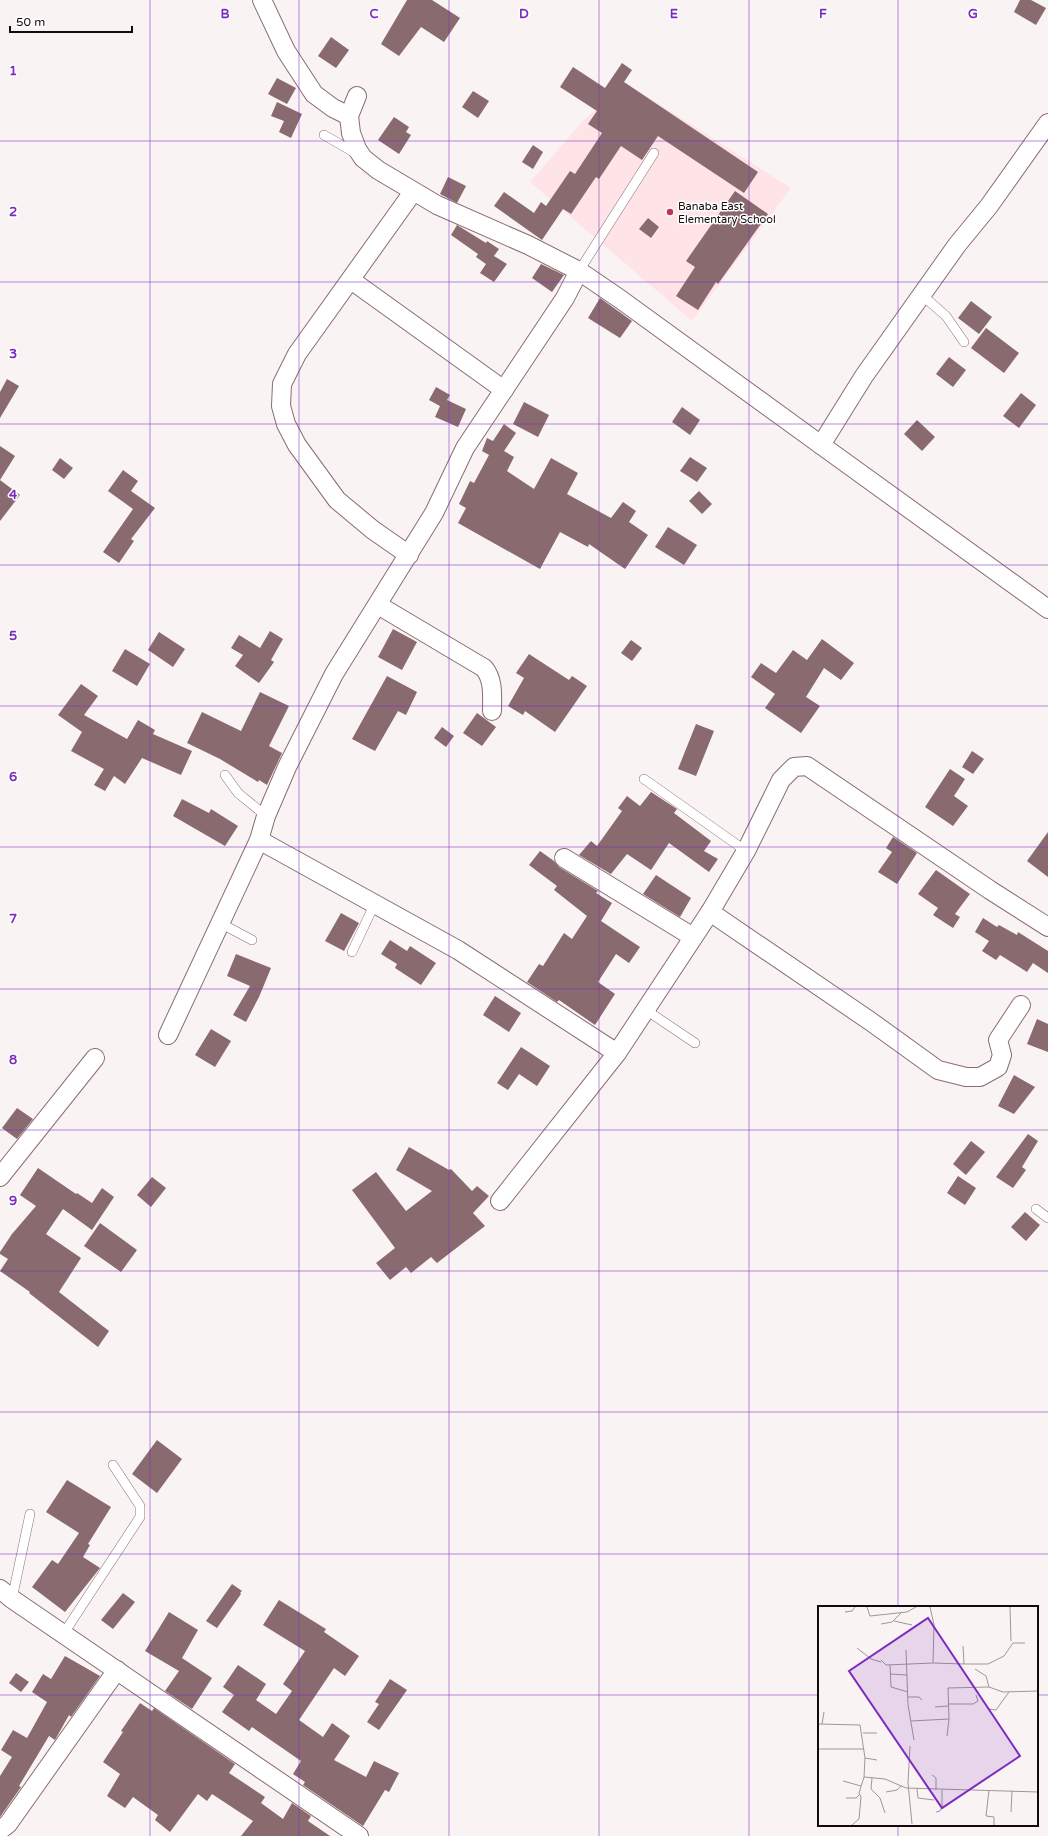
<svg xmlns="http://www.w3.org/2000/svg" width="1048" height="1836" font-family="'Varela Round',sans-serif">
  <rect width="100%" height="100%" fill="#faf3f4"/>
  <polygon fill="#ffe4e7" points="626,83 791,188 692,321 530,182 583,121"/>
  <g fill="#896a6e">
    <polygon points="407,0 432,0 460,18 444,42 421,27 399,56 381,44"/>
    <polygon points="1020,0 1031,0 1046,8 1036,25 1014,12"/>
    <polygon points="331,37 349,50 336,68 318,56"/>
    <polygon points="622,63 632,70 624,82 758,172 744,193 658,136 642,160 621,146 599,179 596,177 571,214 563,209 542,240 494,206 504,192 534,213 541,202 546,206 570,171 575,174 602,133 588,124 597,111 560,87 573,67 605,88"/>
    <polygon points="277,78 296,88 287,104 268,94"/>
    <polygon points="473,91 489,101 478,118 462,107"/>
    <polygon points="277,102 302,114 291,138 279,132 284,121 271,116"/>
    <polygon points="394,117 409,127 406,132 411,135 399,154 378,140"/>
    <polygon points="533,145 543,152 533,169 522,162"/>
    <polygon points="448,177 466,186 457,203 440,194"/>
    <polygon points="735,191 768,214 718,284 716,282 698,310 676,296 695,267 686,261"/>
    <polygon points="648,218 659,227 651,238 639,229"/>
    <polygon points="457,225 486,243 487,241 499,249 494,256 507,264 494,282 480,273 486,264 476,257 478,254 451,235"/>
    <polygon points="541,264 564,275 552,292 532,278"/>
    <polygon points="600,298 632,321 620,338 588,318"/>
    <polygon points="971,301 992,317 979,334 958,318"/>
    <polygon points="986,328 1019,353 1004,373 971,348"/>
    <polygon points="949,357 966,370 953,387 936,374"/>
    <polygon points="7,379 19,386 0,418 0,392"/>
    <polygon points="436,387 450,395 447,400 466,409 458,427 435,417 440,406 429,400"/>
    <polygon points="1021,393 1036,405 1019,428 1003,416"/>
    <polygon points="524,402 549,415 538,437 513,424"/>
    <polygon points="682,407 700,420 690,435 672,422"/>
    <polygon points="917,420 935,437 922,451 904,434"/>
    <polygon points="504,424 516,433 504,451 514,457 507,471 534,489 551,458 578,473 567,494 611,518 623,502 636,511 629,522 648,535 625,569 589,544 588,547 560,532 540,569 458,523 466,508 459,504 470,481 474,483 489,455 482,451 487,438 493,441"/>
    <polygon points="0,446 15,456 0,480"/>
    <polygon points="690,457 707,468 697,482 680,471"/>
    <polygon points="60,458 73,468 64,479 52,470"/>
    <polygon points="123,470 138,481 131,491 155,508 131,539 134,541 119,563 103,552 133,509 108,491"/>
    <polygon points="0,480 20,495 0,521"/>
    <polygon points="699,491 712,504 702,514 689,501"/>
    <polygon points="668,527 697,545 684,565 655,547"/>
    <polygon points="393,629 417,642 402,670 378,657"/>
    <polygon points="270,631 283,639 271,660 274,662 259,683 235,666 243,655 231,648 239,635 260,648"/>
    <polygon points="159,632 185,649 173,667 148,650"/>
    <polygon points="822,639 854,663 841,680 824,668 806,697 820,706 801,733 765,708 775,694 751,677 761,663 776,673 793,650 807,660"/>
    <polygon points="631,640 642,648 632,661 621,653"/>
    <polygon points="125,649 150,664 137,686 112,671"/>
    <polygon points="529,654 569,680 572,676 587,686 555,732 525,711 523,715 508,706 524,678 516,673"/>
    <polygon points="387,676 417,692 406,715 398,711 375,751 352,739"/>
    <polygon points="81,684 98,696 84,715 127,739 138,720 155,730 153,734 192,751 181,775 142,758 125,784 114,776 105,791 94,785 104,769 71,751 82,732 58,715"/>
    <polygon points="260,692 289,706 269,746 282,753 267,785 259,780 258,782 220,759 187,743 202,712 241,731"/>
    <polygon points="477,713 496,727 482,746 463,733"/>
    <polygon points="696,724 714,731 696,776 678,769"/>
    <polygon points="442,727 454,736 446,747 434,738"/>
    <polygon points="972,751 984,759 973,774 962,767"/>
    <polygon points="950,769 965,779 954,796 968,806 953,826 925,807"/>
    <polygon points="651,792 677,809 674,813 711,841 704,851 718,859 709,872 669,843 651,870 627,854 611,874 579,855 591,841 597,846 622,811 618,808 627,796 640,806"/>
    <polygon points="182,799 209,813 211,809 238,826 225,846 173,816"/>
    <polygon points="1048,832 1048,877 1027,861"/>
    <polygon points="893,837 917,853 897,884 878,872 892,852 886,848"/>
    <polygon points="540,851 554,861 559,867 598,891 596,893 612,903 601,921 640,947 629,963 616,954 598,982 615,994 595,1025 559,1000 557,1002 527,982 539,964 543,966 564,933 572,939 587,916 554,890 557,886 529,865"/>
    <polygon points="936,870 970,894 955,914 960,917 953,928 933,915 938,908 918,894"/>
    <polygon points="656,875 691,898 680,917 643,894"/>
    <polygon points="341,913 359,923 344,951 325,941"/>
    <polygon points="983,918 997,927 999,925 1017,935 1018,932 1048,951 1048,973 1033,963 1027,972 1000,955 996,960 982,951 989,941 975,932"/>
    <polygon points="390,940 407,951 410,946 436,963 421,985 395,968 397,964 381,954"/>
    <polygon points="236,954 271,968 259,997 246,1022 233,1015 250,986 227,976"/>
    <polygon points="495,996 521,1013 509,1032 483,1015"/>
    <polygon points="1037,1019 1048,1024 1048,1052 1027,1044"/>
    <polygon points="211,1029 231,1041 215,1067 195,1055"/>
    <polygon points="521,1047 550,1066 537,1086 519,1074 508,1090 497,1083"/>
    <polygon points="1014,1075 1035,1087 1014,1114 998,1106"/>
    <polygon points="17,1108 33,1119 17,1139 2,1128"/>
    <polygon points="1028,1134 1038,1141 1022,1167 1026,1170 1013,1188 996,1177"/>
    <polygon points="971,1141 985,1152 966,1175 953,1164"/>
    <polygon points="409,1147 449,1170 451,1169 472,1191 477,1186 489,1196 473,1213 485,1226 437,1263 431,1257 411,1273 406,1267 390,1280 376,1263 395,1248 352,1190 376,1172 406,1211 432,1191 396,1170"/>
    <polygon points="38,1168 76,1194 77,1193 92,1203 102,1188 114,1197 92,1230 63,1209 46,1234 81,1258 59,1292 109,1331 98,1347 29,1293 30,1292 0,1271 8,1259 0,1254 0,1252 12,1234 36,1206 20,1195"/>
    <polygon points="958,1176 976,1188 965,1205 947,1193"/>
    <polygon points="152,1177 166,1188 151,1207 137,1195"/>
    <polygon points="1025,1212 1040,1225 1026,1241 1011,1227"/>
    <polygon points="100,1223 137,1250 121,1272 84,1246"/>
    <polygon points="157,1440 182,1459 157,1493 132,1474"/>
    <polygon points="67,1480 111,1507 88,1544 90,1545 83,1557 100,1568 65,1612 32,1587 52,1560 58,1564 79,1533 46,1512"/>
    <polygon points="232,1584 242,1591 240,1593 241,1594 217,1628 206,1621"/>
    <polygon points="123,1593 135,1602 113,1629 101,1620"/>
    <polygon points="279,1600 326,1629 324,1632 359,1656 345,1676 334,1668 299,1720 323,1737 332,1723 350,1736 334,1760 366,1777 374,1761 399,1773 389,1792 385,1790 363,1826 303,1785 305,1782 293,1774 301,1761 252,1727 249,1731 222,1712 234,1695 223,1687 238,1665 266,1684 256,1700 276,1714 292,1691 283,1684 305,1651 263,1625"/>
    <polygon points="169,1612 198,1630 182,1658 212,1678 192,1709 165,1691 179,1671 145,1651"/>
    <polygon points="65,1656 100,1676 71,1717 69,1715 55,1740 49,1736 19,1786 21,1787 0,1817 0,1776 12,1757 1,1750 13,1730 27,1738 47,1702 32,1692 43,1674 51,1679"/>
    <polygon points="16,1673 29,1682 21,1692 9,1683"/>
    <polygon points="390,1679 407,1690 379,1730 367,1722 379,1704 375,1702"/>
    <polygon points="140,1703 152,1711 154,1708 235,1764 229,1773 265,1797 261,1803 283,1819 292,1803 311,1816 308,1821 330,1836 241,1836 253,1821 212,1794 207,1801 198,1794 170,1832 155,1820 158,1815 133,1797 125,1808 107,1796 120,1774 103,1762 123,1732 121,1731"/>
  </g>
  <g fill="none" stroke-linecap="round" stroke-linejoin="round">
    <defs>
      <g id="lane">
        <polyline points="324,135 357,154"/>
        <polyline points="579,271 654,153"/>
        <polyline points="922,295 946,316 964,342"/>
        <polyline points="225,775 238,793 266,816"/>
        <polyline points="644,779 746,851"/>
        <polyline points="220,923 252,940"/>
        <polyline points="352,952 375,903"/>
        <polyline points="646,1010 695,1043"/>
        <polyline points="1036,1209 1048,1218"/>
        <polyline points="12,1599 30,1514"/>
        <polyline points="64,1633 140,1517 140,1506 113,1465"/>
      </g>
      <g id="street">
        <polyline points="262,0 286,51 314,94 333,108 349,116"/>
        <polyline points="357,96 349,116 351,133 357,149 363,158 378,170 437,205 528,245 579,271 620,299 821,445"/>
        <polyline points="1048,123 989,206 957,245 864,376 821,445 1048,609"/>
        <polyline points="351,280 504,390"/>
        <polyline points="409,555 373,530 337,500 297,445 286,424 281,406 282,384 297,354 413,192"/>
        <path d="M378,605L484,668C494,680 492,696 492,711"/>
        <polyline points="259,840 458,950 617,1053 710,912 746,851 781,780 794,767 807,766 990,890 1048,927"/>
        <polyline points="564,858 693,937"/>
        <polyline points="710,912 870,1021 938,1070 966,1077 980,1077 998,1067 1002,1055 998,1040 1021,1005"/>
        <polyline points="168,1035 259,840 266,816 287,767 334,674 434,513 465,448 565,298 579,271"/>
        <polyline points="0,1177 95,1058"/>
        <polyline points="500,1201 617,1053"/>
        <polyline points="0,1589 12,1599 359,1836"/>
        <polyline points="0,1830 8,1824 117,1670"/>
      </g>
    </defs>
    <use href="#lane" stroke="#8b6c70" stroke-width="10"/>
    <use href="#street" stroke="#8b6c70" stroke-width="20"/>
    <use href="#lane" stroke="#fff" stroke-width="9"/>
    <use href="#street" stroke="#fff" stroke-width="18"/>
  </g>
  <path fill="none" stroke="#7b2cbf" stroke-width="1" stroke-opacity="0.55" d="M150,0V1836M299,0V1836M449,0V1836M599,0V1836M749,0V1836M898,0V1607M0,141H1048M0,282H1048M0,424H1048M0,565H1048M0,706H1048M0,847H1048M0,989H1048M0,1130H1048M0,1271H1048M0,1412H1048M0,1554H1048M0,1695H819M1037,1695H1048M898,1825V1836"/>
  <circle fill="#c23359" stroke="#fff" stroke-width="1.5" cx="670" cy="212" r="4"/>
  <g text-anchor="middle" stroke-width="3" stroke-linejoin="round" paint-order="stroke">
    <g font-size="11" fill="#150a0b" stroke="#fff" text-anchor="start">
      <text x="678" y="210">Banaba East<tspan x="678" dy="13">Elementary School</tspan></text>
    </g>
  </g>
  <g transform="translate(818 1606)">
    <rect width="220" height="220" fill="#faf3f4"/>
    <path fill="none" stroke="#9e9697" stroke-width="1" d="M49,1L52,10L89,6L98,1M112,1L116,19L115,57L146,58L145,40M192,1L193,35M27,6L34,5L37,1M76,15L94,19M63,18L74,16L83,7M39,42L53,53L63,56M88,44L90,99L96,134M63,54L68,59L115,57M146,58H170L186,50L195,37H207M72,59L73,81L90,86M157,63L168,70L171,81M72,68L89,69M90,91H101L104,94M130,98H155L160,95L158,89M117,101L130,100M170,103L178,104L191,86M93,115L131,113L130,82L171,81L185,86L220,85M0,118L42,119L47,152L46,171M4,118L6,106M45,127H59M129,130L131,113M92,140L90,177L94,218M0,143H46M47,152L59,154M114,169L118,172V184M54,172L53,183L62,192L67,207M25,175L43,180M99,183L100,192L116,194M171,184L168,210L176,211V219M68,186L79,184L83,180M28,192H38L41,189M118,206L122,205L124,201V184M193,206L194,185M34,219L41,213L43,191L41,187L46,171L67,173L88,182L220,186"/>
    <path fill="#7b2cbf" fill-opacity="0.15" stroke="#7b2cbf" stroke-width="2" d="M110,12L202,150L124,202L31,65Z"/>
    <rect width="220" height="220" fill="none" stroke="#150a0b" stroke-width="2"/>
  </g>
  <g font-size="13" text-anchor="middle" font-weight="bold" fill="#7b2cbf" stroke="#fff" stroke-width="3" stroke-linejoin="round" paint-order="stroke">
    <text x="225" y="18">B</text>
    <text x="374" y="18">C</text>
    <text x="524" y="18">D</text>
    <text x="674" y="18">E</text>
    <text x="823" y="18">F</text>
    <text x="973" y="18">G</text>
    <text x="13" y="75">1</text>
    <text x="13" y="216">2</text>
    <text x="13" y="358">3</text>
    <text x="13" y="499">4</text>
    <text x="13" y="640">5</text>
    <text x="13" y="781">6</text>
    <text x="13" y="923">7</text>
    <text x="13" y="1064">8</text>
    <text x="13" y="1205">9</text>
  </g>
  <path d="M10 26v6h122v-6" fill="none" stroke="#150a0b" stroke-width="2"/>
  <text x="16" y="26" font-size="12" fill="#150a0b" stroke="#ffffff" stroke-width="3" paint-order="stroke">50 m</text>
</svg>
